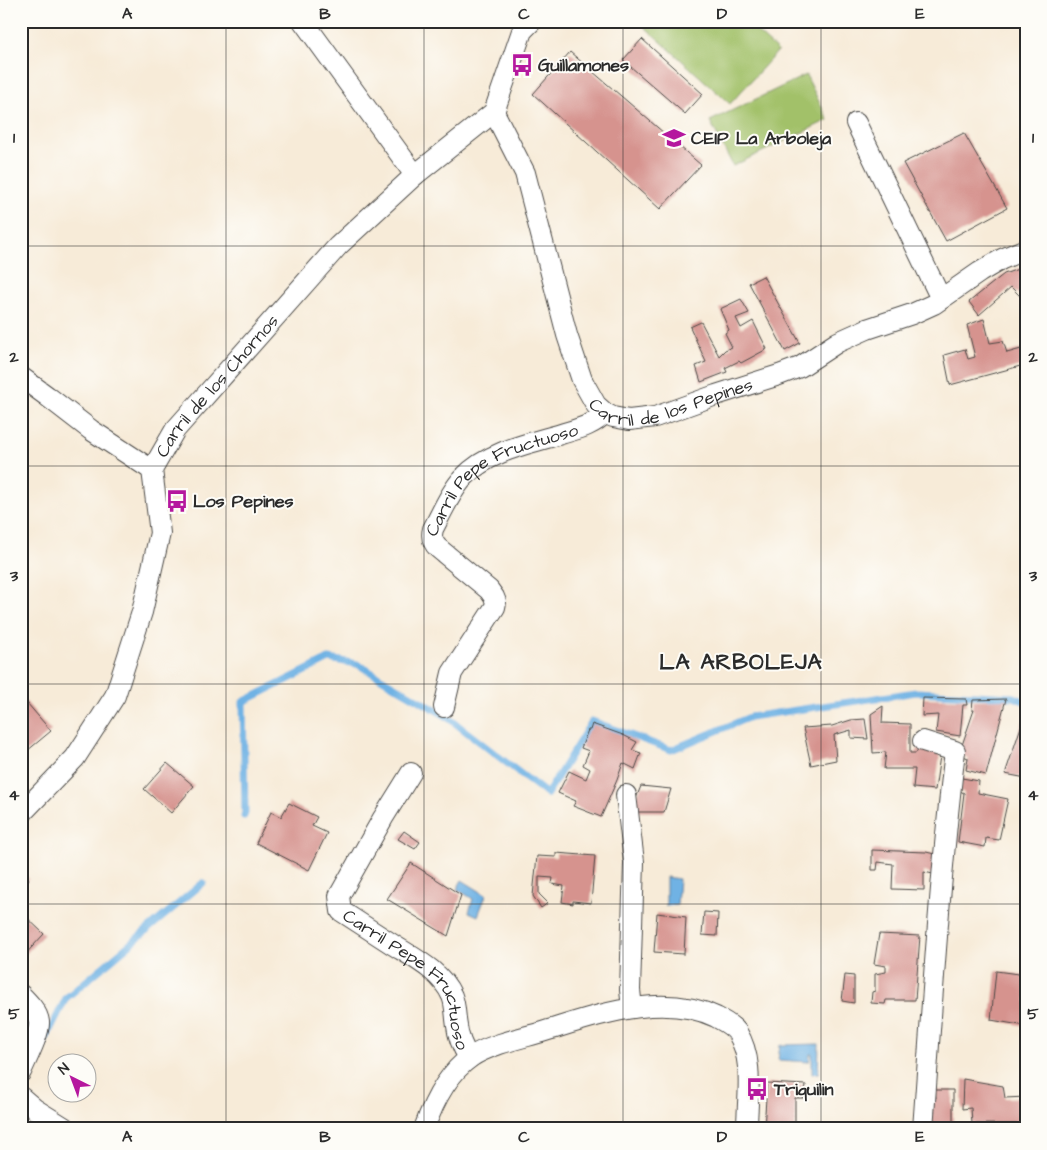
<svg xmlns="http://www.w3.org/2000/svg" width="1047" height="1150" font-family="'Architects Daughter',sans-serif">
  <rect width="100%" height="100%" fill="#fdfcf7"/>
  <filter id="ink" filterUnits="userSpaceOnUse"><feTurbulence type="fractalNoise" baseFrequency=".02" numOctaves="2"/><feDisplacementMap in="SourceGraphic" scale="10" xChannelSelector="R" yChannelSelector="G"/><feConvolveMatrix kernelMatrix="1 2 1 2 8 2 1 2 1" color-interpolation-filters="sRGB"/></filter>
  <filter id="wash" filterUnits="userSpaceOnUse"><feTurbulence type="fractalNoise" baseFrequency=".0096" numOctaves="4" result="noise"/><feDisplacementMap in="SourceGraphic" scale="20" xChannelSelector="R" yChannelSelector="G"/><feGaussianBlur stdDeviation="1.12" result="paint"/><feColorMatrix in="noise" values="0 0 0 0 0 0 0 0 0 0 0 0 0 0 0 0 0 1.4 0 .05"/><feComposite in="paint" operator="in"/></filter>
  <g filter="url(#wash)">
    <rect width="100%" height="100%" fill="#f7ebd8"/>
    <g fill="#a2c169" stroke="#66764a">
      <polygon points="638,21 745,21 778,51 730,104"/>
      <polygon points="806,75 828,120 733,166 710,121"/>
    </g>
    <g fill="#6fb2e4" stroke="#4d6e88">
      <polygon points="666,877 679,879 677,905 666,906"/>
      <polygon points="462,880 486,895 478,916 469,912 473,899 457,889"/>
      <polygon points="819,1044 818,1073 812,1074 812,1054 810,1054 809,1062 778,1060 780,1045"/>
    </g>
    <g fill="none" stroke-linecap="round" stroke-linejoin="round">
      <g stroke="#6fb2e4" stroke-width="7">
        <polyline points="244,816 245,812 243,702 329,659 357,664 446,716 547,794 592,721 671,750 750,717 916,692 1014,697 1026,702"/>
        <polyline points="42,1046 66,998 203,883"/>
      </g>
    </g>
    <g id="blocks">
      <g fill="#d6938e">
        <polygon points="642,39 703,94 685,114 623,60"/>
        <polygon points="570,52 701,165 660,209 533,94"/>
        <polygon points="964,133 1007,208 946,241 903,163"/>
        <polygon points="1021,268 1026,274 1026,295 1022,298 1011,287 979,315 969,302 1004,274"/>
        <polygon points="763,276 800,343 785,351 749,283"/>
        <polygon points="741,299 749,313 736,318 741,328 753,321 767,349 741,363 739,361 725,368 727,372 701,382 696,366 706,362 690,327 701,322 719,356 725,350 732,347 725,333 729,330 720,309"/>
        <polygon points="984,319 990,343 1003,341 1007,353 1021,349 1024,365 950,385 944,355 965,349 968,359 975,357 967,325"/>
        <polygon points="21,696 51,731 21,756"/>
        <polygon points="923,698 966,699 967,705 963,705 960,736 936,732 938,715 922,716"/>
        <polygon points="1006,699 986,775 966,770 968,758 959,754 974,710 972,710 973,700"/>
        <polygon points="883,706 882,723 910,724 910,753 916,753 919,747 941,749 935,790 913,788 915,769 884,769 886,752 873,753 871,714"/>
        <polygon points="1025,715 1026,715 1026,778 1005,774"/>
        <polygon points="865,719 868,739 851,738 851,730 834,735 836,760 811,765 803,728 832,726 851,720"/>
        <polygon points="592,724 623,735 637,742 632,750 641,753 635,769 623,763 617,780 601,817 573,806 576,801 558,793 569,771 586,779 590,769 583,765 589,751 581,748 588,730 590,730"/>
        <polygon points="167,763 194,786 171,813 144,789"/>
        <polygon points="962,778 979,781 978,793 1008,799 999,840 986,838 985,847 958,842 964,793 960,791"/>
        <polygon points="641,786 671,789 664,812 636,812 635,801"/>
        <polygon points="289,803 317,817 312,826 327,833 309,870 256,843 271,812 281,817"/>
        <polygon points="404,831 420,842 415,849 398,839"/>
        <polygon points="872,850 926,852 935,854 933,874 924,872 924,890 892,889 893,864 878,862 877,870 872,870"/>
        <polygon points="556,853 595,856 591,903 573,901 573,904 562,902 564,886 552,884 553,878 539,877 539,894 548,903 541,908 533,896 537,856 556,857"/>
        <polygon points="411,863 461,895 448,936 387,899"/>
        <polygon points="21,872 29,879 21,888"/>
        <polygon points="21,912 44,934 21,959"/>
        <polygon points="704,912 718,913 717,936 702,935"/>
        <polygon points="657,913 686,917 684,954 654,952"/>
        <polygon points="879,934 920,936 915,1000 886,1000 885,1004 871,1003 872,992 875,991 875,974 886,972 886,966 874,964"/>
        <polygon points="996,971 1026,975 1026,1026 991,1020"/>
        <polygon points="845,975 854,976 854,1003 842,1001"/>
        <polygon points="963,1079 1003,1086 1005,1098 1026,1097 1026,1124 972,1124 971,1108 962,1109"/>
        <polygon points="767,1083 806,1085 804,1098 795,1098 795,1129 764,1129"/>
        <polygon points="935,1090 953,1090 953,1129 926,1129 927,1097 936,1098"/>
      </g>
    </g>
  </g>
  <g filter="url(#ink)">
    <use href="#blocks" fill-opacity="0" stroke="#4a4845" stroke-width="1"/>
    <g fill="none" stroke-linecap="round" stroke-linejoin="round">
      <defs>
        <g id="street">
          <polyline points="303,21 415,175"/>
          <path id="s1" d="M494,112L525,173L567,335L582,380L596,405L605,413L613,417L629,420L655,417L716,395L779,375L800,367L838,342L867,329L912,314L934,304L980,272L1002,259L1026,249"/>
          <polyline points="856,123 941,299"/>
          <polyline points="21,377 47,396 91,430 152,470"/>
          <path id="s2" d="M444,707L452,673L495,607L496,602L494,597L489,590L438,548C432,542 431,537 433,529C442,512 451,491 464,477C489,451 528,444 561,434C577,429 593,426 605,413"/>
          <path d="M923,741L955,751C940,876 932,1003 923,1129"/>
          <path id="s3" d="M411,773L383,818L339,896L341,911C358,922 375,933 392,944C414,958 441,971 452,996C456,1006 455,1016 457,1026C458,1038 463,1048 469,1058"/>
          <polyline points="626,795 634,862 630,990 632,1008"/>
          <path id="s4" d="M21,814L75,758L115,696L142,612L160,533L152,470L175,430L338,246L415,175L494,112L522,31L532,21"/>
          <path d="M21,995C28,1002 38,1012 39,1022C40,1033 26,1060 21,1072"/>
          <polyline points="21,1097 35,1109 67,1129"/>
          <path d="M424,1129C433,1103 448,1073 471,1057C488,1045 522,1038 542,1032C596,1016 661,991 716,1017C723,1021 732,1025 737,1032C755,1061 747,1097 747,1129"/>
        </g>
      </defs>
      <use href="#street" stroke="#4a4845" stroke-width="22"/>
      <use href="#street" stroke="#fff" stroke-width="20"/>
    </g>
  </g>
  <path fill="none" stroke="#2b2b2b" stroke-width="1" stroke-opacity="0.55" d="M226,21V1129M424,21V1129M623,21V1129M821,21V1129M21,246H1026M21,466H1026M21,684H1026M21,904H1026"/>
  <defs>
    <symbol id="bus-bare" viewBox="-9 -9 18 18"><path d="M-5-6H5V4H4V6H2V4H-2V6H-4V4H-5ZM-3.5-4V0h7V-4ZM-3.5 1.2v1.5H-2V1.2ZM2 1.2v1.5H3.5V1.2Z" fill="#b5179e" stroke="#fdfcf7" stroke-width="2.5" paint-order="stroke"/></symbol>
    <symbol id="school-bare" viewBox="-9 -9 18 18"><path d="M0-5L7-2L0 1L-7-2ZM-4 1L0 2.5L4 1V4Q0 6-4 4Z" fill="#b5179e" stroke="#fdfcf7" stroke-width="2.5" paint-order="stroke"/></symbol>
  </defs>
  <g fill-rule="evenodd">
    <use href="#bus-bare" x="506" y="49" width="32" height="32"/>
    <use href="#school-bare" x="658" y="122" width="32" height="32"/>
    <use href="#bus-bare" x="161" y="485" width="32" height="32"/>
    <use href="#bus-bare" x="741" y="1073" width="32" height="32"/>
  </g>
  <g text-anchor="middle" stroke-width="4" stroke-linejoin="round" paint-order="stroke">
    <g font-size="18" font-weight="bold" fill="#2b2b2b" stroke="#fdfcf7" text-anchor="start">
      <text x="538" y="71">Guillamones</text>
      <text x="691" y="144">CEIP La Arboleja</text>
      <text x="193" y="507">Los Pepines</text>
      <text x="774" y="1095">Triquilin</text>
    </g>
    <g font-size="18" fill="#2b2b2b" stroke="#fdfcf7">
      <text dy="6" stroke="none"><textPath href="#s4" startOffset="491">Carril de los Chornos</textPath></text>
      <text dy="6" stroke="none"><textPath href="#s1" startOffset="392">Carril de los Pepines</textPath></text>
      <text dy="6" stroke="none"><textPath href="#s2" startOffset="309">Carril Pepe Fructuoso</textPath></text>
      <text dy="6" stroke="none"><textPath href="#s3" startOffset="258">Carril Pepe Fructuoso</textPath></text>
    </g>
    <g font-size="22" font-weight="bold" letter-spacing="1" fill="#2b2b2b" stroke="#fdfcf7">
      <text x="741" y="669">LA ARBOLEJA</text>
    </g>
  </g>
  <rect width="1047" height="1150" fill="none" stroke="#fdfcf7" stroke-width="55"/>
  <g transform="translate(72 1078) rotate(318)"><circle r="24" fill="#fdfcf7" stroke="#a9a8a5"/>
  <path d="M0-4L9 19L0 12L-9 19Z" fill="#b5179e"/>
  <text y="-8" font-size="14" font-weight="bold" text-anchor="middle" fill="#2b2b2b">N</text>
  </g>
  <rect x="28" y="28" width="992" height="1094" fill="none" stroke="#2b2b2b" stroke-width="2"/>
  <g font-size="16" text-anchor="middle" font-weight="bold" fill="#2b2b2b">
    <text x="127" y="19">A</text>
    <text x="325" y="19">B</text>
    <text x="524" y="19">C</text>
    <text x="722" y="19">D</text>
    <text x="920" y="19">E</text>
    <text x="14" y="143">1</text>
    <text x="1033" y="143">1</text>
    <text x="14" y="362">2</text>
    <text x="1033" y="362">2</text>
    <text x="14" y="581">3</text>
    <text x="1033" y="581">3</text>
    <text x="14" y="800">4</text>
    <text x="1033" y="800">4</text>
    <text x="14" y="1019">5</text>
    <text x="1033" y="1019">5</text>
    <text x="127" y="1142">A</text>
    <text x="325" y="1142">B</text>
    <text x="524" y="1142">C</text>
    <text x="722" y="1142">D</text>
    <text x="920" y="1142">E</text>
  </g>
</svg>
